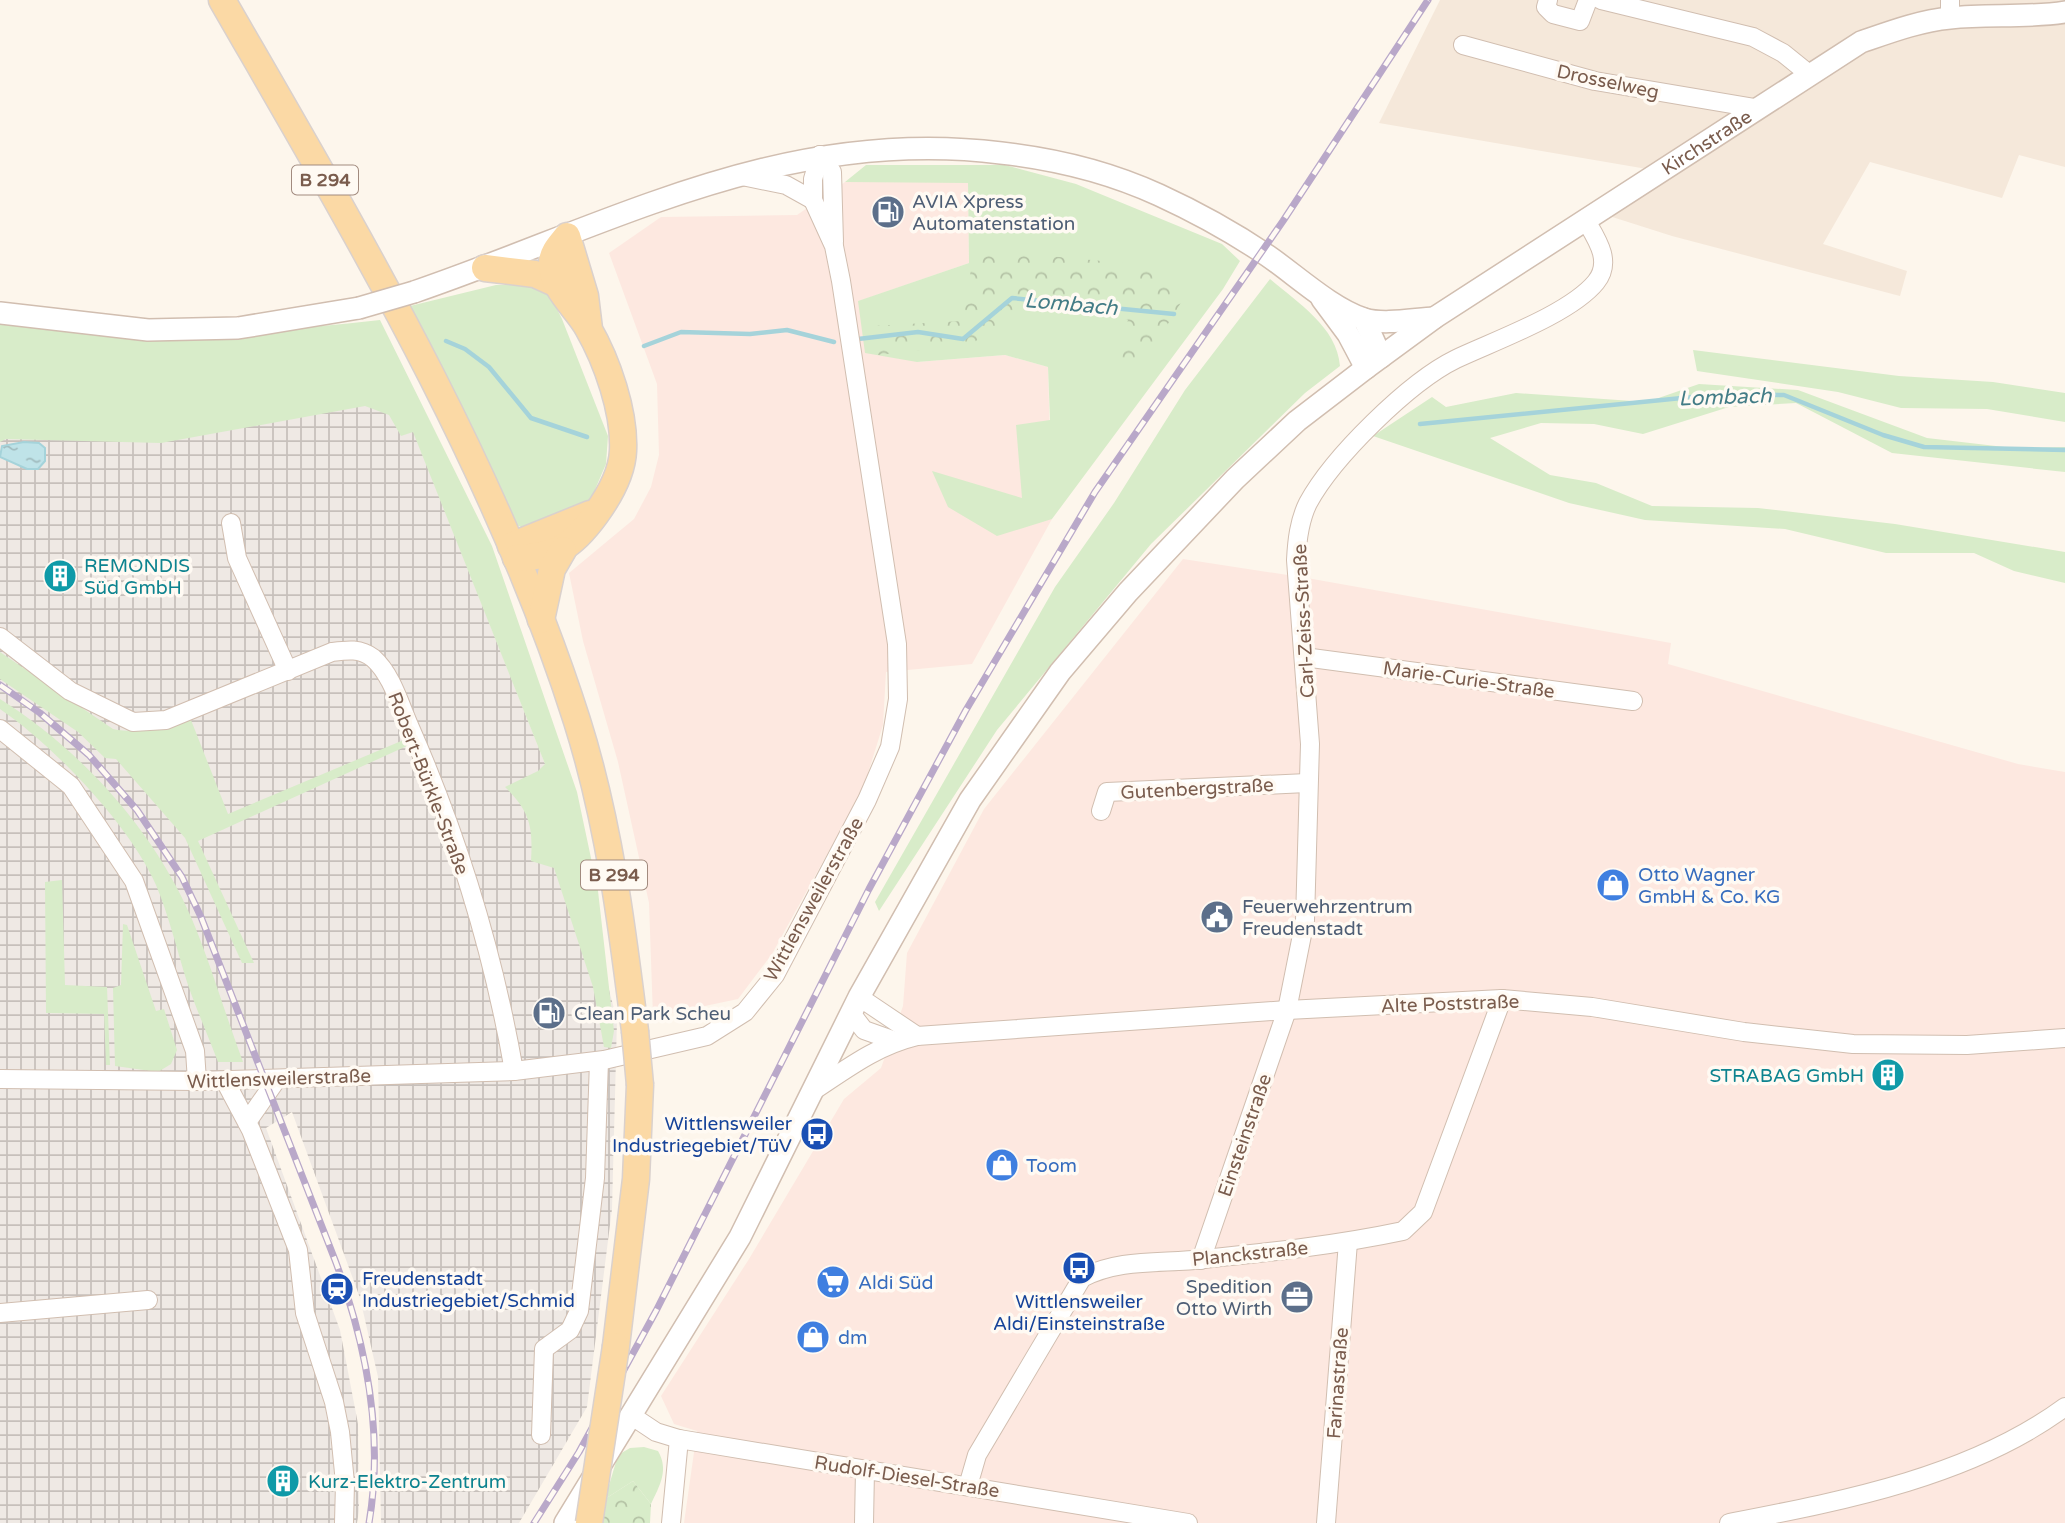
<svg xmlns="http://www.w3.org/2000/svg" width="2065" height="1523" font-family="'Varela Round',sans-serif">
  <defs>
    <pattern id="industrial-grid" width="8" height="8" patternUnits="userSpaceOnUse" patternTransform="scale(1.75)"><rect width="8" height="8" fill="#efe9e4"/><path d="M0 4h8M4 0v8" fill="none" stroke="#c7c0bb"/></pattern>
    <pattern id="forest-crowns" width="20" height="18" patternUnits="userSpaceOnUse" patternTransform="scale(1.75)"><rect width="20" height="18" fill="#d8ecc9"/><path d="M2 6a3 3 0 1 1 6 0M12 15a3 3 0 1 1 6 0" fill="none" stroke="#b4c2a5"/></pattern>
    <pattern id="water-ripples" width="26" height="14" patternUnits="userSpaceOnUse" patternTransform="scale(1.75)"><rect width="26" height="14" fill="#bfe3e8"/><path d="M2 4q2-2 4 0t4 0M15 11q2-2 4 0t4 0" fill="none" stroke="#a0bbbe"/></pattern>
  </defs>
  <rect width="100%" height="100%" fill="#fdf6ec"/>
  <polygon fill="#f5e8da" points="1440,0 2065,0 2065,167 2019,155 2002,198 1870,162 1823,244 1907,271 1900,296 1672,236 1584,208 1647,169 1379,123"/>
  <g fill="#fde8e0">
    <polygon points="845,182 968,182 969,263 859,301 917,362 1005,355 1048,367 1052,519 972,664 886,672 883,725 863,789 772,954 738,999 653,1017 649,903 618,762 583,641 569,573 634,519 651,487 659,455 657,384 609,253 661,217 797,215"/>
    <polygon points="1183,559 1307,578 1671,643 1668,664 2018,764 2065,772 2065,1523 684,1523 697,1431 674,1424 661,1396 749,1259 844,1099 881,1068 903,1006 907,953 984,809"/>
  </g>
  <polygon fill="url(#industrial-grid)" points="374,332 557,794 617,1020 612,1209 587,1407 519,1523 381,1523 378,1377 360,1298 292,1112 266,1128 340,1330 358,1424 359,1511 357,1523 0,1523 0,335"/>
  <g fill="#d8ecc9">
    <polygon points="866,165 1005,165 1076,184 1222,244 1240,261 1223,289 1052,519 997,536 948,507 932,471 1022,498 1016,425 1050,420 1048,367 1005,355 917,362 865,353 858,301 969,263 968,183 845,182"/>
    <path d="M1270,279C1298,303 1337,327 1340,366L1305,393L1151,544L997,730L879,911L875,902L1055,587L1114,503L1185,390Z"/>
    <polygon points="534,284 550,295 562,319 608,436 606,464 591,499 576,511 533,531 510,523 408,309 410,306 496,285"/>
    <path d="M380,320L492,546L577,792L598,891L614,1031L611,1048L604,1047L593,987L554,868L531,861C533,826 530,812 505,787L538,771L545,764L413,432L401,436L389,415L365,406L161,443L6,439L0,442V323C131,341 249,335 380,320Z"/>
    <polygon points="1693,350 1899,376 1993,382 2065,393 2065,422 1987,409 1901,408 1838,392 1697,371"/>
    <polygon points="1699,384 1798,390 1927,438 2013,448 2065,447 2065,472 1892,453 1796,403 1729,407 1643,434 1594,424 1541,423 1490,438 1550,475 1596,483 1652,506 1758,508 1895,524 2065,552 2065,583 2014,571 1974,553 1886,553 1785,529 1645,520 1569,503 1373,436 1432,397 1446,407 1516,393 1647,402"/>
    <path d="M0,652L113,729C142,735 163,726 191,720L228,814L406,739L409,745L198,841L254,963H242L185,838L116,759L105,758L78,732L0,679Z"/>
    <path d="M0,699C80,749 153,829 191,917C211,964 225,1014 243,1062H218C208,1035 196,1009 187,982C177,950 169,916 156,885C129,824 54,746 0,709Z"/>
    <polygon points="62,880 65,985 107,987 110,1065 106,1065 104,1014 46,1013 45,882"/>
    <polygon points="123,924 127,925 156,1011 164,1009 177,1050 171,1064 158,1072 115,1066 113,988 121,985"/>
    <path d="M644,1447L658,1451C669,1470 660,1485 651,1504L633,1481L605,1499L618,1455L630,1448Z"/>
  </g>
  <g fill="url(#forest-crowns)">
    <polygon points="974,249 1166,267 1182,301 1137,374 1112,360 1128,320 1016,310 972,344 878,355 871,326 963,321"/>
    <polygon points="633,1481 651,1504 650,1523 603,1523 605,1499"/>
  </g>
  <polygon fill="url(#water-ripples)" stroke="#a5d3da" stroke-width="2" points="24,442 39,443 45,448 45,461 38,469 27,469 0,457 2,446"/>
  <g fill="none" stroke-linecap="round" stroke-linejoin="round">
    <g stroke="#a5d3da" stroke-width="4.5">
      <polyline points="858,339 918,332 963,339 1012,298 1174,314"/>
      <polyline points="446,341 465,349 489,367 531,418 587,437"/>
      <polyline points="644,346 681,332 750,334 787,330 834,342"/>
      <polyline points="1420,424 1722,394 1784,395 1883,435 1924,447 2065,450"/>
    </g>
    <defs>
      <g id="minor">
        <polyline points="1548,0 1546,7 1553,14 1580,21 1588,0"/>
        <polyline points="1601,0 1753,37 1783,53 1809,74"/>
        <polyline points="1950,0 1950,18"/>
        <polyline points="1463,45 1595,81 1755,108"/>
        <polyline points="820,155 832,172 834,242"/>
        <polyline points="742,176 786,185 813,200"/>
        <polyline points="231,523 237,558 288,671"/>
        <path d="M0,637L70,691L133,722L166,720L332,652C347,650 360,648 373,658C391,674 399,702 408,723C457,834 493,951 514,1071"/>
        <polyline points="1304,657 1633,701"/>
        <polyline points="0,729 71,786 134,881 195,1051 197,1081"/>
        <polyline points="1101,811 1107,792 1307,783"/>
        <polyline points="859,997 917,1036"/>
        <polyline points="851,1013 864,1030 895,1041"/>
        <polyline points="0,1079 197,1081 514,1071 604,1060 707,1036 745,1012 775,975 867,800 890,747 898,699 897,644 841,281 834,246 813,200 813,179 820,155"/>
        <polyline points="225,1081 251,1130 298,1250 305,1313 334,1402 340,1432 345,1483 344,1523"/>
        <path d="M813,1091C848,1068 876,1046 917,1036L1287,1010L1502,999L1592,1007L1744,1032L1853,1044L1967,1045L2065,1038"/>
        <polyline points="247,1122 277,1079"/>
        <path d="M1201,1260L1287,1010L1305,920L1310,744L1296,560C1297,541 1299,521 1308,503C1333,457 1409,382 1456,359C1494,341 1570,314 1596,282C1613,261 1596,238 1585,219"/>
        <polyline points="0,1313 148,1300"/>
        <polyline points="632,1416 656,1432 679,1439 1188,1523"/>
        <polyline points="541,1435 544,1349 570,1330 579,1311 595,1178 599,1061"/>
        <path d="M968,1486L977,1455L1082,1278C1120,1258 1163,1264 1204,1259C1271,1252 1337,1245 1403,1231L1423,1212L1502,999"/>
        <polyline points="671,1523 679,1439"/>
        <polyline points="864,1523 865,1470"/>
        <polyline points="1326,1523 1348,1242"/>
        <path d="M1729,1523C1842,1501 1970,1477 2065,1407"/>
      </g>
      <g id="tertiary">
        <path d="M414,292C612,224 784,126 1001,153C1055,159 1109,172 1159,195C1196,212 1234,233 1268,256C1297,276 1331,308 1364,319C1384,325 1414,319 1434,318"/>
        <polyline points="1322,299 1348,334 1366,368"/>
        <polyline points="0,313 148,330 238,328 359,308"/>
        <polyline points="1364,319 1381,357"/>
        <path id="s1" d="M565,1523L740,1237L859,997L970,800L1060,672L1128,592L1235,479L1297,421L1366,368L1434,318L1861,42C1890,32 1919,21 1950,18C1989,14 2027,18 2065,12"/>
      </g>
      <g id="primary">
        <path d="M222,0C355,231 496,466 577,721C609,822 622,926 635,1031"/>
        <polyline points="485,268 535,274 557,284"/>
        <polyline points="511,546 590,514"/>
        <path d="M516,558C557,556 572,547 596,514C609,496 622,474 623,451C625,412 607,361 588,328C577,308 551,288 552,263C552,252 561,244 567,236L585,296L589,329"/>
        <polyline points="541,620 552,569 563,550"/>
        <polyline points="616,1346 636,1179 640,1085"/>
      </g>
    </defs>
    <use href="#minor" stroke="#d1beb0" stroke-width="20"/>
    <use href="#tertiary" stroke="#d1beb0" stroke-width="24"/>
    <use href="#primary" stroke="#dad1cd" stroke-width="29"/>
    <use href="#minor" stroke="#fff" stroke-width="18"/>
    <use href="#tertiary" stroke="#fff" stroke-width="21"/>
    <use href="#primary" stroke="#fbd9a5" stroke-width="26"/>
    <defs>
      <g id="rail">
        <path d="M0,685L40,713L89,755L137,810L182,877L201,917L335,1260C366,1343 384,1435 369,1523"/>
        <polyline points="534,1523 579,1452 656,1311 869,889 966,710 1095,492 1283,221 1428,0"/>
      </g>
    </defs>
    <use href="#rail" stroke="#b9a8c9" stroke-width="7"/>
    <use href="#rail" stroke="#fffaf3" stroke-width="4.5" stroke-dasharray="13" stroke-linecap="butt"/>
    <defs>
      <polyline id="tertiary-bridge" points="359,308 414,292"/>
      <g id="primary-bridge">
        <polyline points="635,1031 640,1085"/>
        <polyline points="589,1523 616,1346"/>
      </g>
    </defs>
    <use href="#tertiary-bridge" stroke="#d1beb0" stroke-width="24" stroke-linecap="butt"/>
    <use href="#primary-bridge" stroke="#dad1cd" stroke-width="29" stroke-linecap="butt"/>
    <use href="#tertiary-bridge" stroke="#fff" stroke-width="21"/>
    <use href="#primary-bridge" stroke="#fbd9a5" stroke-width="26"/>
  </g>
  <defs>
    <symbol id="fuel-disc" viewBox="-11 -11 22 22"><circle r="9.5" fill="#5c6f8a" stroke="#fffaf3"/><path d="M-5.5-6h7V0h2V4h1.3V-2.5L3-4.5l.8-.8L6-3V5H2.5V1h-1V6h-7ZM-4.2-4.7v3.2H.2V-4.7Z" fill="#fff"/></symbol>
    <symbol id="building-disc" viewBox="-11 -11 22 22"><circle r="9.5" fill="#0f9aa8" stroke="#fffaf3"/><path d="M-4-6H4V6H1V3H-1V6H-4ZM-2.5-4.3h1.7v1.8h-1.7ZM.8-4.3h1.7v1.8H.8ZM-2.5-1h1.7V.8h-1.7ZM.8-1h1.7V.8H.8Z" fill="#fff"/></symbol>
    <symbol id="shop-disc" viewBox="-11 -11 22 22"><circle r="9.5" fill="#3f7fe0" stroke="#fffaf3"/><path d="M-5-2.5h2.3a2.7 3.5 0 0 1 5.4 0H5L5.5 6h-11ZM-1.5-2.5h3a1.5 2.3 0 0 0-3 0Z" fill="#fff"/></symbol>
    <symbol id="civic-disc" viewBox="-11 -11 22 22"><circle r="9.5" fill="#5c6f8a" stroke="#fffaf3"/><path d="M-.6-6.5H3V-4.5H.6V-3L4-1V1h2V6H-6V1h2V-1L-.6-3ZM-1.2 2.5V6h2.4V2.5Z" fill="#fff"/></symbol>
    <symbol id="bus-disc" viewBox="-11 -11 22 22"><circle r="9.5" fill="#1a4fb4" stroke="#fffaf3"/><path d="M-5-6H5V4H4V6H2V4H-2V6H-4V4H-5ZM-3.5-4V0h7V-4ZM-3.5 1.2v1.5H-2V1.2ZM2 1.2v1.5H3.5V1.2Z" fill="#fff"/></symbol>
    <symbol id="supermarket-disc" viewBox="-11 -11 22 22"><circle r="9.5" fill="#3f7fe0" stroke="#fffaf3"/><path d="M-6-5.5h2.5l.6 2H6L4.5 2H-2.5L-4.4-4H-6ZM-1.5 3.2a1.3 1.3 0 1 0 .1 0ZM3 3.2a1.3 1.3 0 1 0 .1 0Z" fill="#fff"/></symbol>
    <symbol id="station-disc" viewBox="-11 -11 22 22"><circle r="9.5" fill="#1a4fb4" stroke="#fffaf3"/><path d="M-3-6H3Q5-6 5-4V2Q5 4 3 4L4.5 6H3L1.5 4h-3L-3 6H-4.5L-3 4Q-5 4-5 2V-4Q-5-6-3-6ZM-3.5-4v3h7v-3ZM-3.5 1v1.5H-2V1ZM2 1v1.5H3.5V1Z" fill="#fff"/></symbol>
    <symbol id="office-disc" viewBox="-11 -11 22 22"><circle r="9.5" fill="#5c6f8a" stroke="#fffaf3"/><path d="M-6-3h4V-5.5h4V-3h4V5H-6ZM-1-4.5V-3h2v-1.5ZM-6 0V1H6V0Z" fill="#fff"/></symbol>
  </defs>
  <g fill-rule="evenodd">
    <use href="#fuel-disc" x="869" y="193" width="38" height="38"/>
    <use href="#building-disc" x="41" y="557" width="38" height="38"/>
    <use href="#shop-disc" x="1594" y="866" width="38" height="38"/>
    <use href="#civic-disc" x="1198" y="898" width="38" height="38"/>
    <use href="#fuel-disc" x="530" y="994" width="38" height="38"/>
    <use href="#building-disc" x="1869" y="1056" width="38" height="38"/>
    <use href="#bus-disc" x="798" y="1115" width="38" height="38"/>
    <use href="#shop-disc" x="983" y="1146" width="38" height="38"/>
    <use href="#bus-disc" x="1060" y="1249" width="38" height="38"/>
    <use href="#supermarket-disc" x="814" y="1263" width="38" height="38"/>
    <use href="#station-disc" x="318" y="1270" width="38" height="38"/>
    <use href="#office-disc" x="1278" y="1278" width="38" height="38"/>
    <use href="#shop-disc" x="794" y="1318" width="38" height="38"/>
    <use href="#building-disc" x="264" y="1462" width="38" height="38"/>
  </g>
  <g text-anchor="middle" stroke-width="7" stroke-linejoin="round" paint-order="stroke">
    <g fill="#fffaf3" stroke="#a28b7f" stroke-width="2">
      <rect x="292" y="165.5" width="66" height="29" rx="5"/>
      <rect x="581" y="860.5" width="66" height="29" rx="5"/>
    </g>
    <g font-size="18" font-weight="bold" fill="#7a5c4d">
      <text x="325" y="186">B 294</text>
      <text x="614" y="881">B 294</text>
    </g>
    <g font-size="19" fill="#7a5c4d" stroke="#fffaf3">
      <text transform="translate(1608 81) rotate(12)" y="7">Drosselweg</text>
      <text dy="7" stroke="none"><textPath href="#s1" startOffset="1827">Kirchstraße</textPath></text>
      <text transform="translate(1303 621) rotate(-93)" y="7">Carl-Zeiss-Straße</text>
      <text transform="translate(1469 679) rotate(8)" y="7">Marie-Curie-Straße</text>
      <text transform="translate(429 783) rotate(69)" y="7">Robert-Bürkle-Straße</text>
      <text transform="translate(1197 788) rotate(-3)" y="7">Gutenbergstraße</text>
      <text transform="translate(813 899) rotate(-61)" y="7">Wittlensweilerstraße</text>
      <text transform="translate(1450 1003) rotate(-2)" y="7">Alte Poststraße</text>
      <text transform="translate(279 1078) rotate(-2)" y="7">Wittlensweilerstraße</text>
      <text transform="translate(1244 1135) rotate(-71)" y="7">Einsteinstraße</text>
      <text transform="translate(1250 1253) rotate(-6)" y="7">Planckstraße</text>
      <text transform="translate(1337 1383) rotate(-86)" y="7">Farinastraße</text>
      <text transform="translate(907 1476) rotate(9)" y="7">Rudolf-Diesel-Straße</text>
    </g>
    <g font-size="19" fill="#4e5e75" stroke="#fffaf3" text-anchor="start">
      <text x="912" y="208">AVIA Xpress<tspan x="912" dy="22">Automatenstation</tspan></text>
      <text x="1242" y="913">Feuerwehrzentrum<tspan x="1242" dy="22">Freudenstadt</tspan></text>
      <text x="574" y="1020">Clean Park Scheu</text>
      <text x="1272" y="1293" text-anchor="end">Spedition<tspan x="1272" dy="22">Otto Wirth</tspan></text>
    </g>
    <g font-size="19" fill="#0d838f" stroke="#fffaf3" text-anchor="start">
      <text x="84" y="572">REMONDIS<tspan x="84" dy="22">Süd GmbH</tspan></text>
      <text x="1864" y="1082" text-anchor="end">STRABAG GmbH</text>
      <text x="308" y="1488">Kurz-Elektro-Zentrum</text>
    </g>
    <g font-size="19" fill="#366cbe" stroke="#fffaf3" text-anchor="start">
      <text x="1638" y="881">Otto Wagner<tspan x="1638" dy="22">GmbH &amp; Co. KG</tspan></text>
      <text x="1026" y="1172">Toom</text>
      <text x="858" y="1289">Aldi Süd</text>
      <text x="838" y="1344">dm</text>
    </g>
    <g font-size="19" fill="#164399" stroke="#fffaf3" text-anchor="end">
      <text x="792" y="1130">Wittlensweiler<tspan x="792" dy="22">Industriegebiet/TüV</tspan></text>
      <text x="362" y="1285" text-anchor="start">Freudenstadt<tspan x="362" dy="22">Industriegebiet/Schmid</tspan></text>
      <text x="1079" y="1308" text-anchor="middle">Wittlensweiler<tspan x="1079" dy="22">Aldi/Einsteinstraße</tspan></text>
    </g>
    <g font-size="21" font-style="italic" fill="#437c86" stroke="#fffaf3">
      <text transform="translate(1071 304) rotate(5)" y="7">Lombach</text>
      <text transform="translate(1725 397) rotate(-2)" y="7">Lombach</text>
    </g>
  </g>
</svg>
